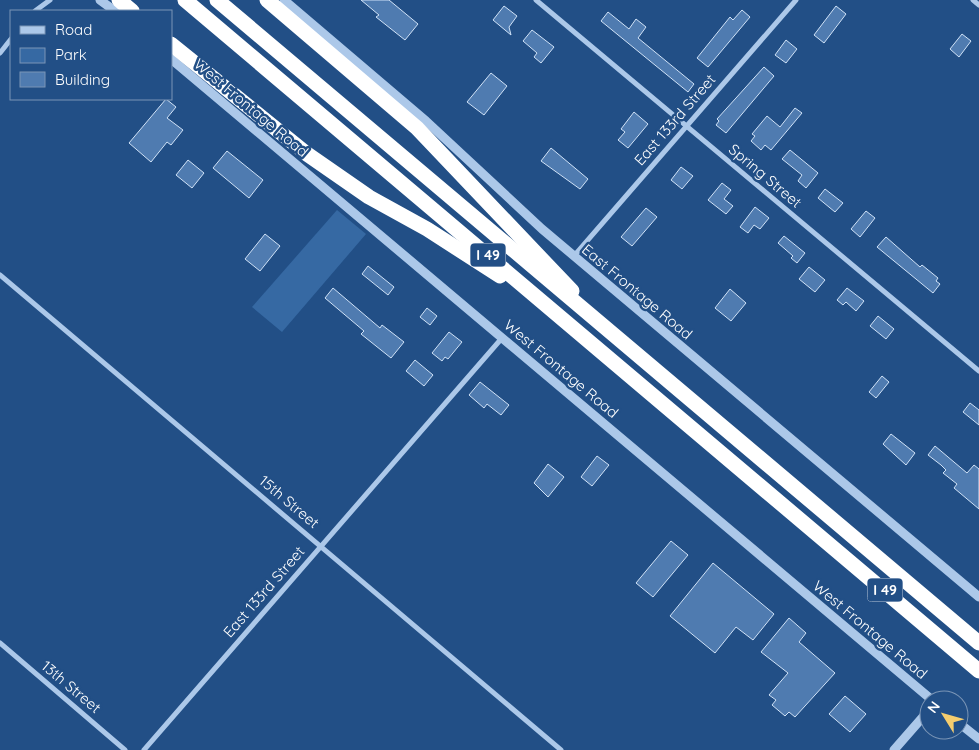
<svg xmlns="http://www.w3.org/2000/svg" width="979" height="750" font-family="Quicksand,sans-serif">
  <rect width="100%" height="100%" fill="#224f86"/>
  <polygon fill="#3669a3" points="337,210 366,234 282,332 252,307"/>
  <g fill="#4f7bb0" stroke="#d0e2f7">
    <polygon points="361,0 389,0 418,24 405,40 376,17 379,15"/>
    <polygon points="504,6 517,16 509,27 511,35 493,20"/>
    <polygon points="836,6 846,14 824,43 814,35"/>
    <polygon points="742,10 750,17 708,67 697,58 730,17 733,20"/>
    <polygon points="608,12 629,29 636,19 646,27 638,38 694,84 688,92 601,21"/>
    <polygon points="532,30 554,47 541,63 534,57 537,53 523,41"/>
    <polygon points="962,34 971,41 959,57 950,49"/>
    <polygon points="786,40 797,49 786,63 775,55"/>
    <polygon points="764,67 774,76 726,133 716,125 719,121 717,119"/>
    <polygon points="491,73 507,86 484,115 467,102"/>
    <polygon points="166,99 176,107 167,118 183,130 171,145 167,142 151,162 129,143"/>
    <polygon points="795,108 802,113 771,150 765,145 761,150 751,141 755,136 752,134 767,116 780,127"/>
    <polygon points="634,112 648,124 628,148 618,140 625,132 621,129"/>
    <polygon points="551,148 588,179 580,189 541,161"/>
    <polygon points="790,150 818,173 806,188 798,181 802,175 782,159"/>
    <polygon points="227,151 263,180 249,198 213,168"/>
    <polygon points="188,160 204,173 192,188 176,175"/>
    <polygon points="681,167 693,176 682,189 671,180"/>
    <polygon points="722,183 731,190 724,199 733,206 726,214 708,200"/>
    <polygon points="825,189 843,203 835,212 818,198"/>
    <polygon points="755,207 769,218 760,229 754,225 748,233 740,227"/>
    <polygon points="646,208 657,217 632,246 621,237"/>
    <polygon points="866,211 875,218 860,237 851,229"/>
    <polygon points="265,234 280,246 260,271 245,259"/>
    <polygon points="784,236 805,253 797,263 791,258 793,256 778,243"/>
    <polygon points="886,237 920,267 922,265 938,278 936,281 940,284 933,293 877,247"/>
    <polygon points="368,266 394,287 388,295 362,274"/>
    <polygon points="809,267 825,280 815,292 799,279"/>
    <polygon points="333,288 380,328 382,325 404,342 391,358 361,334 364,331 325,298"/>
    <polygon points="847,288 864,301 856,311 846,302 843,305 837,300"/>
    <polygon points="730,289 746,303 731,321 715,308"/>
    <polygon points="427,308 437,316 430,325 420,317"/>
    <polygon points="878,316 894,329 886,339 870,326"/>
    <polygon points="449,332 462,342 448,359 445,357 442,361 432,353"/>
    <polygon points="415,360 433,375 424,386 406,371"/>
    <polygon points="882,376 889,382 876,398 869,392"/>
    <polygon points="480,382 509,405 501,415 487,404 484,408 469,395"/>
    <polygon points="970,403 979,410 979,425 963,412"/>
    <polygon points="891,434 915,453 906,465 883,444"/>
    <polygon points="935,446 967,473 974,465 979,469 979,509 954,488 957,484 943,473 946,470 941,465 928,455"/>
    <polygon points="597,456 609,465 592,486 581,477"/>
    <polygon points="548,464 564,477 548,497 534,483"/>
    <polygon points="671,541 688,555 653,597 636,583"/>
    <polygon points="713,563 774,614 753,640 736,627 715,653 670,616"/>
    <polygon points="789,618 806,633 799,642 835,673 795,717 789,712 785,716 772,705 776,700 769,695 788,673 761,652"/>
    <polygon points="845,696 866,714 850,732 829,714"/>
  </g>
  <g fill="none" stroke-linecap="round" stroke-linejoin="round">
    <g stroke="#acc8e9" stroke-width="5">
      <polyline points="536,0 979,371"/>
      <polyline points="973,0 979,5"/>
      <polyline points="35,11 50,0"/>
      <polyline points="0,53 11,39"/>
      <polyline points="574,256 796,0"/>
      <polyline points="0,275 561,750"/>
      <polyline points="0,643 125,750"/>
      <polyline points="144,750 502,338"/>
    </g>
    <g stroke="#acc8e9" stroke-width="9">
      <polyline points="100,0 115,11"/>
      <polyline points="284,0 426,121 542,229 979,597"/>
      <polyline points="171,59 932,700"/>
      <polyline points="959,723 979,739"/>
      <polyline points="894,750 929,710"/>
    </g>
    <g stroke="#fff" stroke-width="15">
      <polyline points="119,0 132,11"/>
      <polyline points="185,0 979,671"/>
      <polyline points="217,0 979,643"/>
      <polyline points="267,0 417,128 572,291"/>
      <polyline points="171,44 307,154 369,197 427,229 500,276"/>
    </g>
  </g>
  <g text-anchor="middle" stroke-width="5" stroke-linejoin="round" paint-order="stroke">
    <g fill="#224f86" stroke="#bdcadb" stroke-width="1">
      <rect x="470.5" y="243.5" width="35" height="23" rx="4"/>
      <rect x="867.5" y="578.5" width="35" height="23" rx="4"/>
    </g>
    <g font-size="14" font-weight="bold" fill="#fff">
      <text x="488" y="260">I 49</text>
      <text x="885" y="595">I 49</text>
    </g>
    <g font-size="15" fill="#fff" stroke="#224f86">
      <text transform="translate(251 108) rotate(40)" y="5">West Frontage Road</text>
      <text transform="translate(675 120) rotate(-49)" y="5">East 133rd Street</text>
      <text transform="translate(765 176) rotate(40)" y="5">Spring Street</text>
      <text transform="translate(637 292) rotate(40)" y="5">East Frontage Road</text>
      <text transform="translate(561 369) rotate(40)" y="5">West Frontage Road</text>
      <text transform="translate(289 502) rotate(40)" y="5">15th Street</text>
      <text transform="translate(264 592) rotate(-49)" y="5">East 133rd Street</text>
      <text transform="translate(870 630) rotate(40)" y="5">West Frontage Road</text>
      <text transform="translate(71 687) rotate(40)" y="5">13th Street</text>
    </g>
  </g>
  <rect x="10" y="10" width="162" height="90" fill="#224f86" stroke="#7a95b6"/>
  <rect x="20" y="26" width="25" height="8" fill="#acc8e9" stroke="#7a95b6"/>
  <text x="55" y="35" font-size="15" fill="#ffffff">Road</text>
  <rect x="20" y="48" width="25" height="15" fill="#3669a3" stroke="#7a95b6"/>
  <text x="55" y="60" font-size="15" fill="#ffffff">Park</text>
  <rect x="20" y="72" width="25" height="15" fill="#4f7bb0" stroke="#7a95b6"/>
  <text x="55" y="85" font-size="15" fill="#ffffff">Building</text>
  <g transform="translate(944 715) rotate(307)"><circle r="24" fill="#224f86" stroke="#7a95b6"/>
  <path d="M0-4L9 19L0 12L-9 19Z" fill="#f5cd6e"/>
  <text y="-8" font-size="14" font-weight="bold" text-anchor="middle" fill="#ffffff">N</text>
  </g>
</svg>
